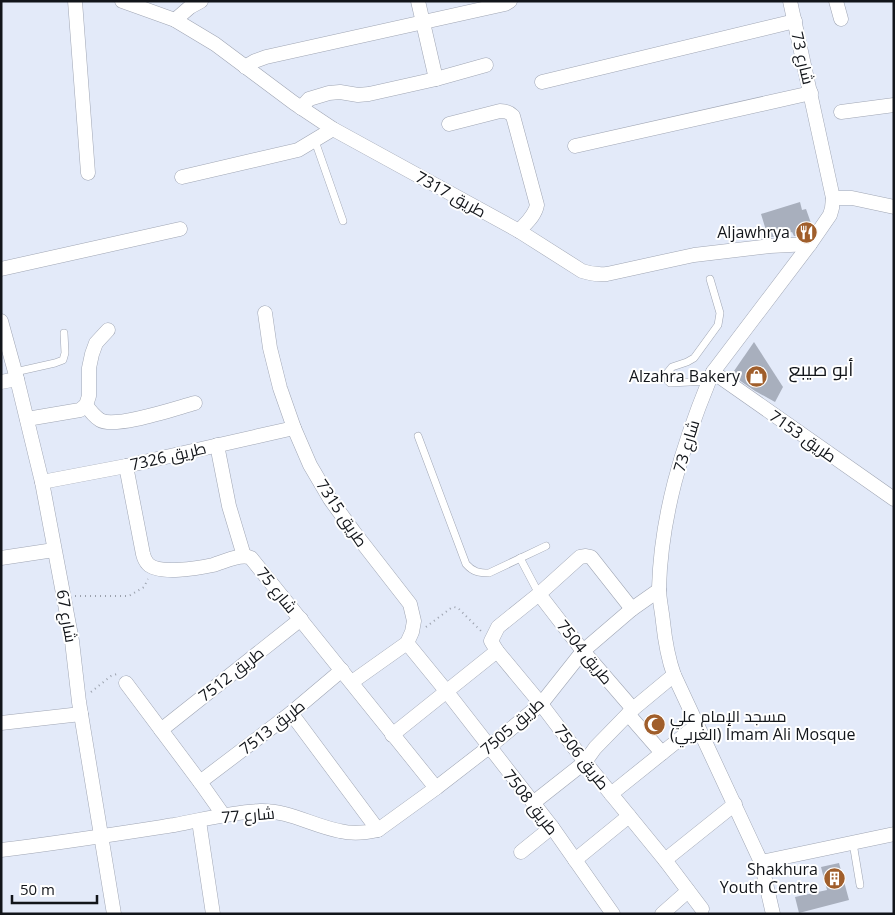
<svg xmlns="http://www.w3.org/2000/svg" width="895" height="915" font-family="'Open Sans',Cairo,sans-serif">
  <rect width="100%" height="100%" fill="#e3eaf9"/>
  <g fill="#a8afbd">
    <polygon points="800,202 802,210 806,209 812,226 805,235 794,236 792,232 774,237 768,237 761,214"/>
    <polygon points="754,342 783,387 775,402 755,391 736,378 734,371"/>
    <polygon points="839,863 849,900 799,913 795,897 827,890 821,867"/>
  </g>
  <g fill="none" stroke-linecap="round" stroke-linejoin="round">
    <defs>
      <g id="lane">
        <polyline points="315,141 343,221"/>
        <polyline points="15,372 55,363 63,360 65,353 64,333"/>
        <polyline points="709,381 670,383 668,381 668,372 672,367 687,362 694,358 718,325 720,313 710,279"/>
        <path d="M418,436L466,564C473,572 479,573 489,573L546,546"/>
        <polyline points="520,558 539,594"/>
        <polyline points="853,843 860,885"/>
      </g>
      <g id="street">
        <polyline points="75,1 88,173"/>
        <path d="M122,1L175,20L215,44L294,103L333,129L519,231L582,271C591,274 598,275 607,274L694,255L770,246L810,244"/>
        <polyline points="418,1 436,79"/>
        <polyline points="836,1 841,19"/>
        <polyline points="175,20 190,7 201,1"/>
        <polyline points="245,67 255,61 266,57 505,4 510,1"/>
        <polyline points="542,82 795,21"/>
        <polyline points="301,108 309,99 329,93 340,92 358,95 369,94 436,79 486,65"/>
        <polyline points="841,112 894,105"/>
        <path d="M449,124L500,111C506,111 509,112 513,116L537,205C535,216 526,223 519,231"/>
        <polyline points="575,146 811,93"/>
        <polyline points="182,177 298,150 333,129"/>
        <polyline points="833,198 852,198 894,207"/>
        <polyline points="1,269 180,229"/>
        <polyline points="265,313 270,348 280,388 294,428 310,465 330,499 354,532 410,604 414,621 412,632 407,643 352,682"/>
        <polyline points="1,321 17,379 42,482 72,641 79,702 114,914"/>
        <polyline points="713,372 894,499"/>
        <polyline points="1,382 17,379"/>
        <path d="M86,405C90,411 94,416 100,420C115,429 176,408 195,403"/>
        <polyline points="27,419 80,410 86,405 89,396 89,368 92,354 96,343 108,330"/>
        <polyline points="217,445 229,506 244,556"/>
        <path d="M126,466L143,554C144,558 145,561 148,564C159,575 199,568 213,565C224,562 241,553 251,558L436,788"/>
        <polyline points="42,482 126,466 294,428"/>
        <polyline points="1,558 54,550"/>
        <polyline points="539,594 583,651 633,709"/>
        <polyline points="407,643 447,692 552,827 613,914"/>
        <polyline points="497,651 541,704 585,762 665,860 702,909"/>
        <polyline points="126,683 200,782 224,816"/>
        <polyline points="291,713 378,830"/>
        <polyline points="628,714 662,753"/>
        <polyline points="1,723 81,714"/>
        <polyline points="161,730 301,619"/>
        <polyline points="392,735 497,651 491,641 498,627 539,594 580,557 586,556 591,557 632,609"/>
        <polyline points="200,782 291,713 342,670"/>
        <polyline points="611,794 697,725"/>
        <polyline points="533,803 585,762 595,748 633,709 674,675"/>
        <polyline points="199,821 213,914"/>
        <path d="M1,850C59,843 116,834 174,825C202,820 231,812 260,811C288,810 313,826 340,831C352,834 365,833 378,830L436,788L489,747L541,704L583,651L632,609L659,590"/>
        <polyline points="521,852 552,827"/>
        <polyline points="575,860 629,816"/>
        <polyline points="665,860 735,804"/>
        <polyline points="761,862 894,834"/>
        <polyline points="662,914 688,891"/>
        <path d="M773,914L761,862L674,675C668,658 665,641 663,622C662,611 659,599 659,588C661,516 682,447 709,381L713,372L810,244L830,215L832,208L833,198L790,1"/>
      </g>
    </defs>
    <use href="#lane" stroke="#a0a6b4" stroke-width="8"/>
    <use href="#street" stroke="#a0a6b4" stroke-width="15"/>
    <g stroke="#9ba1ad" stroke-width="2" stroke-dasharray="1 4" stroke-linecap="butt">
      <polyline points="75,596 129,596 144,587 148,579"/>
      <polyline points="426,627 451,608 454,607 458,608 482,632"/>
      <polyline points="91,692 111,676 117,674"/>
    </g>
    <use href="#lane" stroke="#fff" stroke-width="7"/>
    <use href="#street" stroke="#fff" stroke-width="14"/>
  </g>
  <defs>
    <symbol id="restaurant-disc" viewBox="-11 -11 22 22"><circle r="9.5" fill="#a05e2b" stroke="#fff"/><path d="M-5-6h1v4h1v-4h1v4h1v-4h1v5L-1.5 .5V6h-2V.5L-5-1ZM5-6V6H3V1.5H1.5Q1.5-4 5-6Z" fill="#fff"/></symbol>
    <symbol id="shop-disc" viewBox="-11 -11 22 22"><circle r="9.5" fill="#a05e2b" stroke="#fff"/><path d="M-5-2.5h2.3a2.7 3.5 0 0 1 5.4 0H5L5.5 6h-11ZM-1.5-2.5h3a1.5 2.3 0 0 0-3 0Z" fill="#fff"/></symbol>
    <symbol id="mosque-disc" viewBox="-11 -11 22 22"><circle r="9.5" fill="#a05e2b" stroke="#fff"/><path d="M3.5-4.9A6 6 0 1 0 3.5 4.9A5 5 0 1 1 3.5-4.9Z" fill="#fff"/></symbol>
    <symbol id="building-disc" viewBox="-11 -11 22 22"><circle r="9.5" fill="#a05e2b" stroke="#fff"/><path d="M-4-6H4V6H1V3H-1V6H-4ZM-2.5-4.3h1.7v1.8h-1.7ZM.8-4.3h1.7v1.8H.8ZM-2.5-1h1.7V.8h-1.7ZM.8-1h1.7V.8H.8Z" fill="#fff"/></symbol>
  </defs>
  <g fill-rule="evenodd">
    <use href="#restaurant-disc" x="794" y="220" width="25" height="25"/>
    <use href="#shop-disc" x="744" y="364" width="25" height="25"/>
    <use href="#mosque-disc" x="642" y="712" width="25" height="25"/>
    <use href="#building-disc" x="822" y="866" width="25" height="25"/>
  </g>
  <g text-anchor="middle" stroke-width="4" stroke-linejoin="round" paint-order="stroke">
    <g font-size="16" fill="#12151a" stroke="#fff">
      <text transform="translate(803 58) rotate(77)" y="6">شارع 73</text>
      <text transform="translate(451 194) rotate(29)" y="6">طريق 7317</text>
      <text transform="translate(803 436) rotate(35)" y="6">طريق 7153</text>
      <text transform="translate(686 446) rotate(-73)" y="6">شارع 73</text>
      <text transform="translate(168 456) rotate(-13)" y="6">طريق 7326</text>
      <text transform="translate(342 513) rotate(56)" y="6">طريق 7315</text>
      <text transform="translate(277 590) rotate(51)" y="6">شارع 75</text>
      <text transform="translate(67 616) rotate(80)" y="6">شارع 67</text>
      <text transform="translate(585 652) rotate(51)" y="6">طريق 7504</text>
      <text transform="translate(231 674) rotate(-38)" y="6">طريق 7512</text>
      <text transform="translate(512 726) rotate(-41)" y="6">طريق 7505</text>
      <text transform="translate(272 727) rotate(-38)" y="6">طريق 7513</text>
      <text transform="translate(582 757) rotate(52)" y="6">طريق 7506</text>
      <text transform="translate(531 802) rotate(52)" y="6">طريق 7508</text>
      <text transform="translate(248 815) rotate(-5)" y="6">شارع 77</text>
    </g>
    <g font-size="16" fill="#12151a" stroke="#fff" text-anchor="end">
      <text x="790" y="238">Aljawhrya</text>
      <text x="740" y="382">Alzahra Bakery</text>
      <text x="670" y="722" text-anchor="start">مسجد الإمام علي<tspan x="670" dy="18">(الغربي) Imam Ali Mosque</tspan></text>
      <text x="818" y="875">Shakhura<tspan x="818" dy="18">Youth Centre</tspan></text>
    </g>
    <g font-size="19" fill="#12151a" stroke="#fff">
      <text x="821" y="376">أبو صيبع</text>
    </g>
  </g>
  <rect width="895" height="915" fill="none" stroke="#12151a" stroke-width="5"/>
  <path d="M12 895v8h85v-8" fill="none" stroke="#12151a" stroke-width="2.5"/>
  <text x="20" y="895" font-size="15" fill="#12151a" stroke="#ffffff" stroke-width="4" paint-order="stroke">50 m</text>
</svg>
